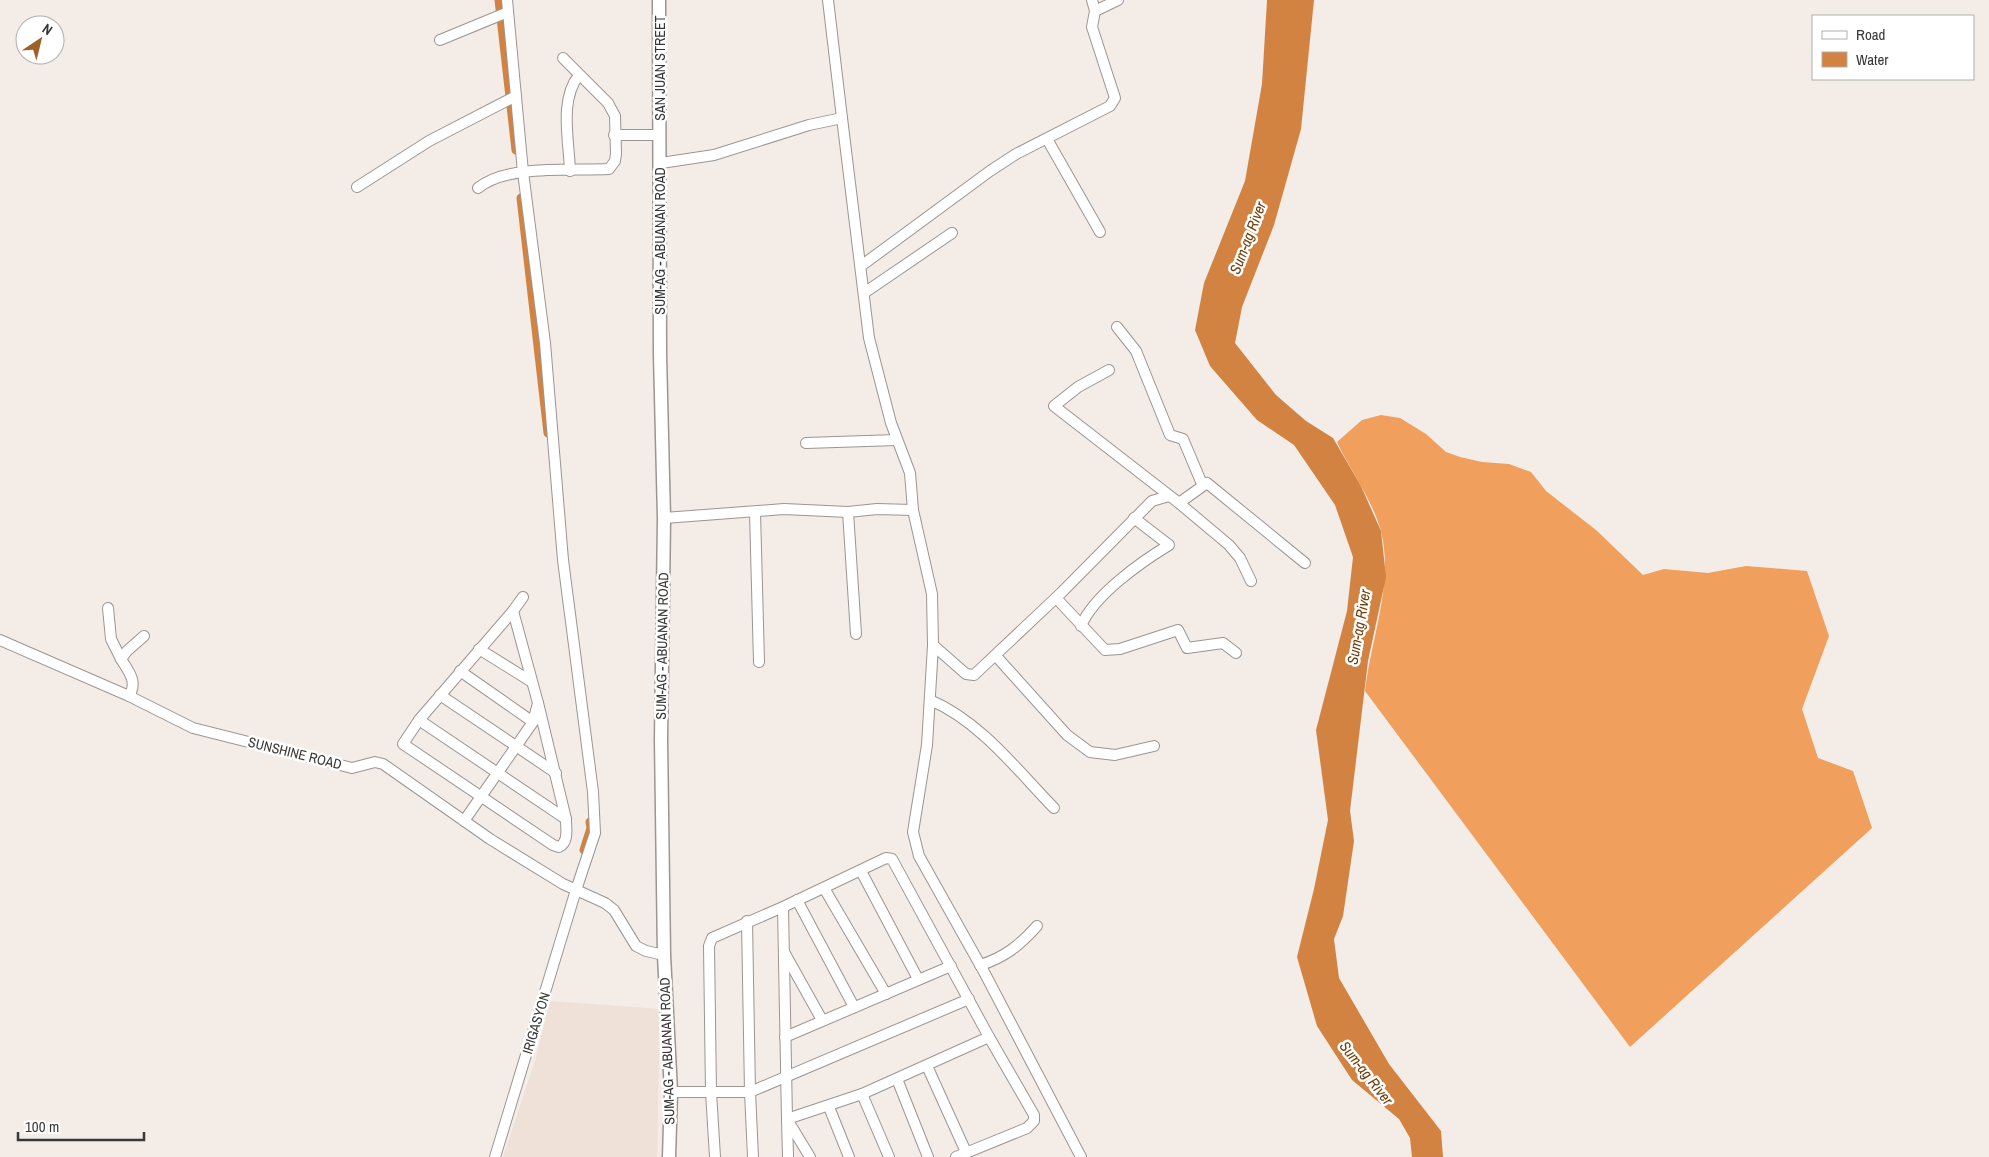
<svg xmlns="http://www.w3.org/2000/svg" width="1989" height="1157" font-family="'Archivo Narrow',sans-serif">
  <rect width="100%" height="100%" fill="#f3ece7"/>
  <polygon fill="#efe1d7" points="550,1001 660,1009 657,1157 503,1157 535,1061"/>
  <path fill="#f09f5d" d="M1381,415L1400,418L1426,434L1446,452L1460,457L1482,462L1509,464L1531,472L1546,491L1596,530L1643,575L1664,569L1708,573L1746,566L1807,571L1829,636L1802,709L1818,758L1853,771L1872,828L1630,1047L1365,691C1371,639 1394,583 1381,531C1373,501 1350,470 1337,442L1362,420Z"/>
  <polygon fill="#d28341" points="1267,0 1314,0 1301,129 1274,225 1242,307 1235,343 1276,395 1306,421 1333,438 1361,486 1381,531 1386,577 1368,661 1350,811 1354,841 1343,916 1334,939 1339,978 1389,1064 1441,1131 1443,1157 1412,1157 1410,1138 1399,1119 1352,1080 1317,1026 1297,957 1314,889 1328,820 1316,730 1347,611 1353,557 1335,505 1294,445 1257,420 1216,373 1210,366 1195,330 1204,283 1245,181 1262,84"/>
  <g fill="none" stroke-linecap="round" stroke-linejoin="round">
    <g stroke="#d28341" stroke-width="9">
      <polyline points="499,0 516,150"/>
      <polyline points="521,198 548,433"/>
      <polyline points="584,850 591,828 590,822"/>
    </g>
    <defs>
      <g id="minor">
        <polyline points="1095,11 1118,0"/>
        <polyline points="440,40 508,12"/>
        <polyline points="842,118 869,338 891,423 910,473 913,510 932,594 933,645 927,745 913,832 919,856 983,970 1081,1157"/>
        <polyline points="614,135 660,135"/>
        <polyline points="1047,139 1100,232"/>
        <polyline points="661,163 714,155 809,125 842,118 828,0"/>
        <path d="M570,171C569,140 559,100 579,75"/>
        <polyline points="357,187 429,141 516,96"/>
        <path d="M478,188C508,164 571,171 609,169L615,161L616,154L615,116L608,103L563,58"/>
        <polyline points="861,266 990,171 1016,154 1110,106 1115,98 1092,27 1095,11 1092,0"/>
        <polyline points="864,293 952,233"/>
        <polyline points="1117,327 1136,351 1170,435 1183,439 1202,484"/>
        <polyline points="1109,370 1078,387 1054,406 1179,503 1229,545 1240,558 1251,581"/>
        <polyline points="806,443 897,440"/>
        <polyline points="1179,503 1207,483 1305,563"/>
        <polyline points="755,512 759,662"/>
        <polyline points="848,512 856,634"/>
        <polyline points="664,518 784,509 848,512 877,509 913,510"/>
        <path d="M523,597L513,611L419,720L403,744L553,845L559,847C569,842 566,829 566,819L538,703"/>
        <polyline points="1056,598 1105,650 1120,649 1178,630 1187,648 1223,643 1236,653"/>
        <polyline points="108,608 111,639 121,659"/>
        <path d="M1081,626C1094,595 1141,562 1169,545L1134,518"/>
        <polyline points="0,640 129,696 193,728 352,768 375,762 383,764 490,839 563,884 605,903 614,910 636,946 646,951 664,955"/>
        <polyline points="933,645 966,674 974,675 1061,593 1152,501 1169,496"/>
        <polyline points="479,649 532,682"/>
        <polyline points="996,656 1067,735 1090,752 1115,755 1154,746"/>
        <polyline points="460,671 533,722"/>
        <polyline points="440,695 556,773"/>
        <path d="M129,696C138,682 129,672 121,659L127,651L144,636"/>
        <path d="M930,700C980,721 1017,770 1054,808"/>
        <polyline points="419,720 566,819"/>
        <polyline points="464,821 533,722 538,703 513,611"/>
        <polyline points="861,871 918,979"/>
        <polyline points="824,888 886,994"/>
        <polyline points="797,900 854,1007"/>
        <polyline points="783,907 787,1119 810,1157"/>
        <polyline points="747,921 750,1092 753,1157"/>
        <polyline points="784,952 822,1020"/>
        <path d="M980,965C1004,958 1020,945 1037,926"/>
        <polyline points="785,1037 951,966"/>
        <polyline points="927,1066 966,1152"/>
        <polyline points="897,1079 928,1157"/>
        <polyline points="671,1092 750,1092 969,999"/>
        <polyline points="862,1094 889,1157"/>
        <polyline points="829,1107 849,1157"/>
        <polyline points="495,1157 576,890 595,833 593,792 563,560 545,343 523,172 507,0"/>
        <polyline points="715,1157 711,1092 709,946 712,938 783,907 886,858 892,859 989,1037 862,1094 787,1119 788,1157"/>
        <polyline points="956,1157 1027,1128 1034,1121 1034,1115 989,1037"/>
      </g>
      <polyline id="major" points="659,0 660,355 664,518 661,739 664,955 671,1092 669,1157"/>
    </defs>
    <use href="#minor" stroke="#9c9591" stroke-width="12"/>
    <use href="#major" stroke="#9c9591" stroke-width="15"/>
    <use href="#minor" stroke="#fff" stroke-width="10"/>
    <use href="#major" stroke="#fff" stroke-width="12"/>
  </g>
  <g text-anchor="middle" stroke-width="5" stroke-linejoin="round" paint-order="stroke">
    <g font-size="14" fill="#393735" stroke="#fff">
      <text transform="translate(660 68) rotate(-90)" y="5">SAN JUAN STREET</text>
      <text transform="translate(660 241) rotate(-90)" y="5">SUM-AG - ABUANAN ROAD</text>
      <text transform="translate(662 646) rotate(-89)" y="5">SUM-AG - ABUANAN ROAD</text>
      <text transform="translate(295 753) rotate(14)" y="5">SUNSHINE ROAD</text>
      <text transform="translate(536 1023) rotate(-73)" y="5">IRIGASYON</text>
      <text transform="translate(667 1051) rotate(-92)" y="5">SUM-AG - ABUANAN ROAD</text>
    </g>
    <g font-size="15" font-style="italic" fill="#703c08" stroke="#fff">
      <text transform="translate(1248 238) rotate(-69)" y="5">Sum-ag River</text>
      <text transform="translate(1359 627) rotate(-80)" y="5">Sum-ag River</text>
      <text transform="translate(1366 1073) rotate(52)" y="5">Sum-ag River</text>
    </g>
  </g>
  <rect x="1812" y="15" width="162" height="65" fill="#ffffff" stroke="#b0afae"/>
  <rect x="1822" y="31" width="25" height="8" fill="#ffffff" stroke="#b0afae"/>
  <text x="1856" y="40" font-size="15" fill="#393735">Road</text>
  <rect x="1822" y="52" width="25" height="15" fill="#d28341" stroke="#b0afae"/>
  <text x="1856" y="65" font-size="15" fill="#393735">Water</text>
  <g transform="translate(40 40) rotate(35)"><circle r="24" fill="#ffffff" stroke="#b0afae"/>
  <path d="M0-4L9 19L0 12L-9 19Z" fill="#9f5f28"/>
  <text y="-8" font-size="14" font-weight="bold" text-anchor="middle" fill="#393735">N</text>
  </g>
  <path d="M18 1132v8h126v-8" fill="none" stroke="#393735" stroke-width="2.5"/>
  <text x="25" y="1132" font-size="15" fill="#393735" stroke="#ffffff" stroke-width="4" paint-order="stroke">100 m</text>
</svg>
